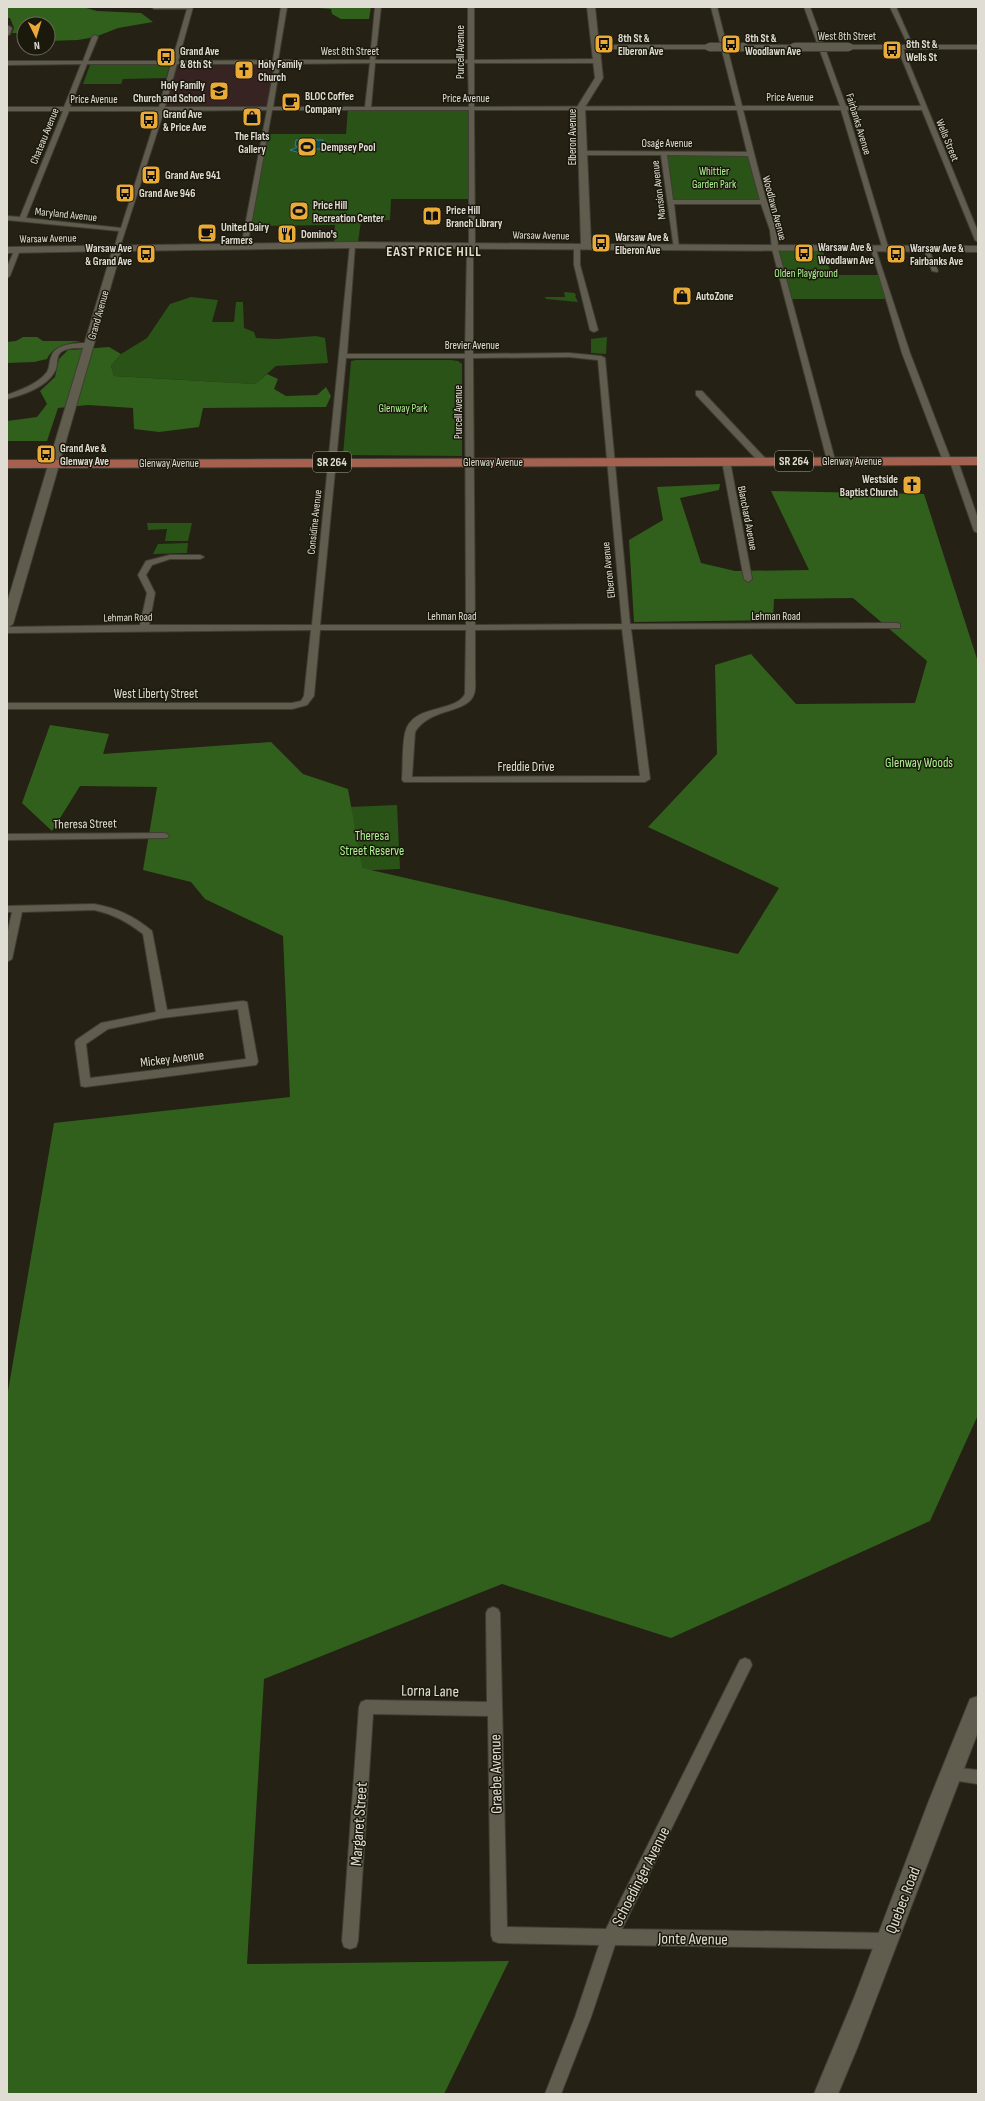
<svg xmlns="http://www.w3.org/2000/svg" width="985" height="2101" font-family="'Sofia Sans Condensed',sans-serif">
  <rect width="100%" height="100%" fill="#252115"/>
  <polygon fill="#362322" points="173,62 277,62 269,108 162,108"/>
  <g fill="#2a5317">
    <polygon points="170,64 166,78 123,79 121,84 83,84 90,65"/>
    <polygon points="348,108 471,108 471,199 391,199 390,220 361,221 358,242 334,243 335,225 248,226 264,134 346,134"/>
    <polygon points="664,153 751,154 764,202 670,202"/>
    <polygon points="775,249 822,249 832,275 880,275 888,299 788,299"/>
    <polygon points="564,292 575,293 576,296 575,296 578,302 546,299 545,297 565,297"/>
    <polygon points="191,297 218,300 212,322 234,322 236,302 243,302 244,328 254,332 256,338 277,339 316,336 325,338 328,363 276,366 255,384 114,376 111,366 121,354 147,338 170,304"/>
    <polygon points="607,337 606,354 591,353 591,339"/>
    <polygon points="356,360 451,360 458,361 462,364 462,456 343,455 351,361"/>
    <polygon points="147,523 192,523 188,541 165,541 167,529 148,530"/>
    <polygon points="188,543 187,553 153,554 158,544"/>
    <polygon points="397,805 400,869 173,878 177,837 348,807"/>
  </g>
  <g fill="#30601b">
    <polygon points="7,7 83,7 97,11 141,13 153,22 118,28 95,37 78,40 48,41 48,24 24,24 24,33 12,33 14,28 10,18 7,18"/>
    <polygon points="305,7 371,7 369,19 341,19 332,14 331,9"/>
    <path d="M23,337H37L43,341H81C67,344 54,345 47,359L34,362L7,363V342L16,341Z"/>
    <polygon points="109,347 121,354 111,366 114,376 255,384 267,374 278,379 274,389 286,396 317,395 326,387 331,396 326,407 203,408 199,427 159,432 134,429 133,408 88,405 58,408 47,441 7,441 7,421 37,417 47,404 40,391 55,377 59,359 68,350"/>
    <polygon points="720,484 719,490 680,498 701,563 735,571 809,570 771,491 924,494 978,662 978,1415 930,1521 671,1638 502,1584 264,1679 247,1964 509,1961 444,2094 7,2094 7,1397 54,1123 290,1097 283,936 205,899 191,882 143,870 157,787 80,786 52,831 22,803 50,725 109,734 103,754 271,742 303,774 348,789 362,868 738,954 779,888 648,827 717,754 715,665 751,654 796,704 915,703 927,661 853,598 774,599 773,620 634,622 629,540 663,520 657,487"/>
  </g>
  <polygon fill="#015059" stroke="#447a7e" points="296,140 323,140 321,149 313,149 314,146 312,146 311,150 314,152 300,153 290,150 301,146 295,146"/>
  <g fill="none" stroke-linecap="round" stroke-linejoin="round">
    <defs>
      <g id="street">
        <path d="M151,7H193L178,61L273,60L281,7H287L278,60H370L375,7H381L375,60H468V7H474V60L598,59L601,61L598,63H474V107L736,106L711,7H717L742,106H840L804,7H810L846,106H921L897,47L902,46L978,232V242L975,240L922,110H847L889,250L886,252L883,250L841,110H743L765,196L777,230L778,249L835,460L834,462L827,460L772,249L770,230L761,204H674L679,248L674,249L661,155H583L580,153L583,151L747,152L737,110H474L475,246L473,250V354L569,353L601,356L605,358L630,624L897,623L900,624V628L631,629L650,779L645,782H404L402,780C403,765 402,748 405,733C412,703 454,714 465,694L466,630H320L314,696L307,705L292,709H7V703H292L301,701L304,696L311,630L7,633V627L140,625L147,593L138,575L146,561L170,555H200L204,557L200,559H170L152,565L146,575L155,593L149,625H312L350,244L355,245L347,354H465L467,250L469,246V110H272L247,247L244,249L241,247L267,110L164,111L119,250L114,249L119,231L7,220V216L20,217L63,111H7V107H64L81,64L7,65V61H83L92,37L95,35L98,37L88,61H172L187,9H154ZM370,63L365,107H273L280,64ZM375,63H468L469,107H371ZM87,64H171L159,107H70ZM177,64H275L267,107H165ZM69,111H158L121,228L26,218ZM667,155L748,156L760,200H673ZM569,357L598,360L622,624L475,625L473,358ZM346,358H465L466,625H320ZM622,629L640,776L412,777L415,732C430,707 468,714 474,694C476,689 475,681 475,676C475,660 475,645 475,630Z"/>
        <polygon points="890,7 896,7 914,48 909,47"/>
        <polygon points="9,26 12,28 10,34 7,36 7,27"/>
        <polygon points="577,245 580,247 580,265 598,330 594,332 590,330 574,265 574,247"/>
        <polygon points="15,249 20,250 10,276 7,278 7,267"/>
        <polygon points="871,249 876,250 910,353 951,460 954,459 958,461 978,519 978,533 974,531 950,462 947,463 943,461 902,353"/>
        <polygon points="924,249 929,250 938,271 937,272 932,271"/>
        <path d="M89,343L93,345L92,347C82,349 70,346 61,352C56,356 58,363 56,369C49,386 23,395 7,399V395C20,390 38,384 47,372C50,367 49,362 51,357C55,343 77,343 89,343Z"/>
        <polygon points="696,391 702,391 766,459 766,463 760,463 696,395"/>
        <polygon points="723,459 730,461 752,579 748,582 744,579 722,461"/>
        <polygon points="164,833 167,834 169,836 167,838 7,840 7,834"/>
        <path d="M94,904C117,908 134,916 152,931L167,1010L243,1001L247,1002L258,1062L256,1065L85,1087L81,1086L75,1043L76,1040L101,1023L156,1012L143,934C128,922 113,914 94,910L22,912L12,959L7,962V935L12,912H7V906ZM238,1009L246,1059L90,1078L86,1044L108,1029L162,1018Z"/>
        <polygon points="493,1607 498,1609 500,1613 507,1927 606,1929 740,1660 745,1658 750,1660 752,1665 622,1929 887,1933 893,1935 895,1941 893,1947 887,1949 615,1945 591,2017 561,2094 545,2094 575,2017 599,1945 499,1943 493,1941 491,1935 488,1716 373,1714 358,1941 356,1947 350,1949 344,1947 342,1941 359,1707 361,1702 366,1700 487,1702 486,1613 488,1609"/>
        <polygon points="950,1767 978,1770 978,1784 945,1779 942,1774 945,1769"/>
      </g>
      <g id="secondary">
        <polygon points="587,7 595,7 599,45 709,45 713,47 709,49 600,49 603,78 585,107 591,244 978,246 978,252 352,248 121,251 13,624 7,628 7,603 112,251 7,253 7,247 352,242 581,244 577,107 595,78"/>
        <polygon points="741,45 794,45 798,47 794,49 741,49"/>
        <rect x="846" y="45" width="132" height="4"/>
        <polygon points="978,1696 978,1732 858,2046 838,2094 814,2094 854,1998 928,1803 970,1699"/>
      </g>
      <polygon id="primary" points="978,457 978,465 7,468 7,460"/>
    </defs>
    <use href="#street" stroke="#403d35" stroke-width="2"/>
    <use href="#secondary" stroke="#403d35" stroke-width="2"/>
    <use href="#primary" stroke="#403d35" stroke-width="2"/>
    <use href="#street" fill="#605d4f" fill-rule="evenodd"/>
    <use href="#secondary" fill="#605d4f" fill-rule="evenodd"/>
    <use href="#primary" fill="#a46150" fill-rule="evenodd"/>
    <defs>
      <g id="secondary-bridge">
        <polyline points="709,47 744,47"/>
        <polyline points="794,47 849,47"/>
      </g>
    </defs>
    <use href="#secondary-bridge" stroke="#403d35" stroke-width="10" stroke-linecap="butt"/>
    <use href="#secondary-bridge" stroke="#605d4f" stroke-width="8"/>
  </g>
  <defs>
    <symbol id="bus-square" viewBox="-11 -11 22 22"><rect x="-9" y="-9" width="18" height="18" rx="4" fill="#eaaa38" stroke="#1b180c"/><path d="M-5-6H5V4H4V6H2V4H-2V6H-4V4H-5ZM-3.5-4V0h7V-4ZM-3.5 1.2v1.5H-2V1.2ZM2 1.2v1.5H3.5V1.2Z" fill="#111"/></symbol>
    <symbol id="church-square" viewBox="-11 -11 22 22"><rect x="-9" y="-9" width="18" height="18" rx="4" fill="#eaaa38" stroke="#1b180c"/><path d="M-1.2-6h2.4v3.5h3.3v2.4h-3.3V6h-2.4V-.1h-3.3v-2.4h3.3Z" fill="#111"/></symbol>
    <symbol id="school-square" viewBox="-11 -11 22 22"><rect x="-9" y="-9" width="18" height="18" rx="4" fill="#eaaa38" stroke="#1b180c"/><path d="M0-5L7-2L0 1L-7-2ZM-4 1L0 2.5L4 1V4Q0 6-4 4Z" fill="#111"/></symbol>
    <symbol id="cafe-square" viewBox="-11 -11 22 22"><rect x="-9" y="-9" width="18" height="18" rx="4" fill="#eaaa38" stroke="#1b180c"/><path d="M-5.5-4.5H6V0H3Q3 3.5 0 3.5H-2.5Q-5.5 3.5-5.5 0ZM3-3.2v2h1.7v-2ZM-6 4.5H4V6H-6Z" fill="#111"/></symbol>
    <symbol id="shop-square" viewBox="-11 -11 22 22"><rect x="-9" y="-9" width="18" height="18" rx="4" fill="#eaaa38" stroke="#1b180c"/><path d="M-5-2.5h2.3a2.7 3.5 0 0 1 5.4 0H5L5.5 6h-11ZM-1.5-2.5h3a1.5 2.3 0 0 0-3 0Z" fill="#111"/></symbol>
    <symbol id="stadium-square" viewBox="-11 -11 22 22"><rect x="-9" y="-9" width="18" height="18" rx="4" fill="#eaaa38" stroke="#1b180c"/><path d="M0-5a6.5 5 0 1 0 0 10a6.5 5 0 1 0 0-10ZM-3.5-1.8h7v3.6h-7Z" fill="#111"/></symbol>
    <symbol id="library-square" viewBox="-11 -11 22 22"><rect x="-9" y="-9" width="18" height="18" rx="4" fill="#eaaa38" stroke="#1b180c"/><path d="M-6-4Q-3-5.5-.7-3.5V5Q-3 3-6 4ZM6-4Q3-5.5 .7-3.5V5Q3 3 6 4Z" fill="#111"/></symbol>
    <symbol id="restaurant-square" viewBox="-11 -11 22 22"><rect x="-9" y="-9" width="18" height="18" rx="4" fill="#eaaa38" stroke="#1b180c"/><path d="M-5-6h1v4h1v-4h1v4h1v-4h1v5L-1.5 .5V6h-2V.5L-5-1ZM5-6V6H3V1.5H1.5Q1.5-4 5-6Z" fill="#111"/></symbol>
  </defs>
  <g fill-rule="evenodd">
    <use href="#bus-square" x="593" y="33" width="22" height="22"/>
    <use href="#bus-square" x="720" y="33" width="22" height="22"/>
    <use href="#bus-square" x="881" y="39" width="22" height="22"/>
    <use href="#bus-square" x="155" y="46" width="22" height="22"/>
    <use href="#church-square" x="233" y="59" width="22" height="22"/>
    <use href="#school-square" x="208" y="80" width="22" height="22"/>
    <use href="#cafe-square" x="280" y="91" width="22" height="22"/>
    <use href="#shop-square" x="241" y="106" width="22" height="22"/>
    <use href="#bus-square" x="138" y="109" width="22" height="22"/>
    <use href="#stadium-square" x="296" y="136" width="22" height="22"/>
    <use href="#bus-square" x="140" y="164" width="22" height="22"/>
    <use href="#bus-square" x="114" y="182" width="22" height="22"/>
    <use href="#stadium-square" x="288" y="200" width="22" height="22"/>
    <use href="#library-square" x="421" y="205" width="22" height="22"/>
    <use href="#cafe-square" x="196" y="222" width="22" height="22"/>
    <use href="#restaurant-square" x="276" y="223" width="22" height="22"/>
    <use href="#bus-square" x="590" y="232" width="22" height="22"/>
    <use href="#bus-square" x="793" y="242" width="22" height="22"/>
    <use href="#bus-square" x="135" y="243" width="22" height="22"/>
    <use href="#bus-square" x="885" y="243" width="22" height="22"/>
    <use href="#shop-square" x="671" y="285" width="22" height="22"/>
    <use href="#bus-square" x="35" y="443" width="22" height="22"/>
    <use href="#church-square" x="901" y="474" width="22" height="22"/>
  </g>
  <g text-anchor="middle" stroke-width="3" stroke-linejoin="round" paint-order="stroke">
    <g font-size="11" fill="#e0ddd5" stroke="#1b180c">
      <text x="847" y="40">West 8th Street</text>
      <text x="350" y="55">West 8th Street</text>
      <text transform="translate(460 52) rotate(-90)" y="4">Purcell Avenue</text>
      <text x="790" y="101">Price Avenue</text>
      <text x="466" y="102">Price Avenue</text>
      <text x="94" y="103">Price Avenue</text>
      <text transform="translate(859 124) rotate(73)" y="4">Fairbanks Avenue</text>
      <text transform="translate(44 136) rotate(-68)" y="4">Chateau Avenue</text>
      <text transform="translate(572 137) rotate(-90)" y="4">Elberon Avenue</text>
      <text transform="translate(948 140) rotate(68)" y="4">Wells Street</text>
      <text x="667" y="147">Osage Avenue</text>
      <text transform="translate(658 190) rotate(-97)" y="4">Mansion Avenue</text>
      <text transform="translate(775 208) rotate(75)" y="4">Woodlawn Avenue</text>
      <text transform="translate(66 214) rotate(6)" y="4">Maryland Avenue</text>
      <text transform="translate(541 235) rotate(1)" y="4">Warsaw Avenue</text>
      <text transform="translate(48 238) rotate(-1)" y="4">Warsaw Avenue</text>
      <text transform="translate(98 315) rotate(-74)" y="4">Grand Avenue</text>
      <text x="472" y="349">Brevier Avenue</text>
      <text transform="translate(458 412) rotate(-90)" y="4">Purcell Avenue</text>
      <text x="852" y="465">Glenway Avenue</text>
      <text x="493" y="466">Glenway Avenue</text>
      <text x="169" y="467">Glenway Avenue</text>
      <text transform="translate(748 518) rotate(79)" y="4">Blanchard Avenue</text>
      <text transform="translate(314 522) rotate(-84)" y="4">Considine Avenue</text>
      <text transform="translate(608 570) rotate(-96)" y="4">Elberon Avenue</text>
      <text x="452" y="620">Lehman Road</text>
      <text x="776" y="620">Lehman Road</text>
      <text transform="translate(128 617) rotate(-1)" y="4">Lehman Road</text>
    </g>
    <g font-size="11" font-weight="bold" fill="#e0ddd5" stroke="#1b180c" text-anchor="start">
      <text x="618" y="42">8th St &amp;<tspan x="618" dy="13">Elberon Ave</tspan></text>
      <text x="745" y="42">8th St &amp;<tspan x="745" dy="13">Woodlawn Ave</tspan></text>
      <text x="906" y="48">8th St &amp;<tspan x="906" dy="13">Wells St</tspan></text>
      <text x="180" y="55">Grand Ave<tspan x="180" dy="13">&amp; 8th St</tspan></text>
      <text x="258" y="68">Holy Family<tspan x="258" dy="13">Church</tspan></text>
      <text x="205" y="89" text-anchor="end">Holy Family<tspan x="205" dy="13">Church and School</tspan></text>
      <text x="305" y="100">BLOC Coffee<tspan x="305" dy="13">Company</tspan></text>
      <text x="163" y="118">Grand Ave<tspan x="163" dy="13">&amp; Price Ave</tspan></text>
      <text x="252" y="140" text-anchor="middle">The Flats<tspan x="252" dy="13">Gallery</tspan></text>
      <text x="321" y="151">Dempsey Pool</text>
      <text x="165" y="179">Grand Ave 941</text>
      <text x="139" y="197">Grand Ave 946</text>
      <text x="313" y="209">Price Hill<tspan x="313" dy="13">Recreation Center</tspan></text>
      <text x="446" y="214">Price Hill<tspan x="446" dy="13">Branch Library</tspan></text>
      <text x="221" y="231">United Dairy<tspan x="221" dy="13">Farmers</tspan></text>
      <text x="301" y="238">Domino's</text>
      <text x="615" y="241">Warsaw Ave &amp;<tspan x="615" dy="13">Elberon Ave</tspan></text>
      <text x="818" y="251">Warsaw Ave &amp;<tspan x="818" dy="13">Woodlawn Ave</tspan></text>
      <text x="132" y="252" text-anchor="end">Warsaw Ave<tspan x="132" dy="13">&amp; Grand Ave</tspan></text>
      <text x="910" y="252">Warsaw Ave &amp;<tspan x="910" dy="13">Fairbanks Ave</tspan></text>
      <text x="696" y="300">AutoZone</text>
      <text x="60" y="452">Grand Ave &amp;<tspan x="60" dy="13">Glenway Ave</tspan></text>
      <text x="898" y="483" text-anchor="end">Westside<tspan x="898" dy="13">Baptist Church</tspan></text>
    </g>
    <g font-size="11" fill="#adf293" stroke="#1b180c">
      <text x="714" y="175">Whittier<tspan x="714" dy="13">Garden Park</tspan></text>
      <text x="806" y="277">Olden Playground</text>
      <text x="403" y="412">Glenway Park</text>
    </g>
    <g fill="#1b180c" stroke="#a5a299" stroke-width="1">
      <rect x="775" y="451" width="38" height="20" rx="3"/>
      <rect x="313" y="452" width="38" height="20" rx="3"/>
    </g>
    <g font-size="12" font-weight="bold" fill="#e0ddd5">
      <text x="794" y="465">SR 264</text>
      <text x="332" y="466">SR 264</text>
    </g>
    <g font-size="13" fill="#e0ddd5" stroke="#1b180c">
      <text x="156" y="698">West Liberty Street</text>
      <text x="526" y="771">Freddie Drive</text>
      <text transform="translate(85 823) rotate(-1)" y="5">Theresa Street</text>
      <text transform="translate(172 1058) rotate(-7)" y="5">Mickey Avenue</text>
    </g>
    <g font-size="13" fill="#adf293" stroke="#1b180c">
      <text x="919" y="767">Glenway Woods</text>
      <text x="372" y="840">Theresa<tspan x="372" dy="15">Street Reserve</tspan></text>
    </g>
    <g font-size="14" font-weight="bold" letter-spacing="1" fill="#e0dccc" stroke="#1b180c">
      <text x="434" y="256">EAST PRICE HILL</text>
    </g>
    <g font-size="16" fill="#e0ddd5" stroke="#1b180c">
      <text transform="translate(430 1690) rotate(1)" y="6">Lorna Lane</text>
      <text transform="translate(495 1774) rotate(-91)" y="6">Graebe Avenue</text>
      <text transform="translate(358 1824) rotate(-86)" y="6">Margaret Street</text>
      <text transform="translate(640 1876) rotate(-63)" y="6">Schoedinger Avenue</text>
      <text transform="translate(902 1900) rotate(-69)" y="6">Quebec Road</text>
      <text transform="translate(693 1938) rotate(1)" y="6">Jonte Avenue</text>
    </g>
  </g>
  <rect width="985" height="2101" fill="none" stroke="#e0ddd5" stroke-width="16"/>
  <g transform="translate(36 36) rotate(175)"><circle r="19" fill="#1b180c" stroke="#6a675c"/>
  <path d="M0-3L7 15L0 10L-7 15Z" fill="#eaaa38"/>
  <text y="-6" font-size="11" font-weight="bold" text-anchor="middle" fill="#e0ddd5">N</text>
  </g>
</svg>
